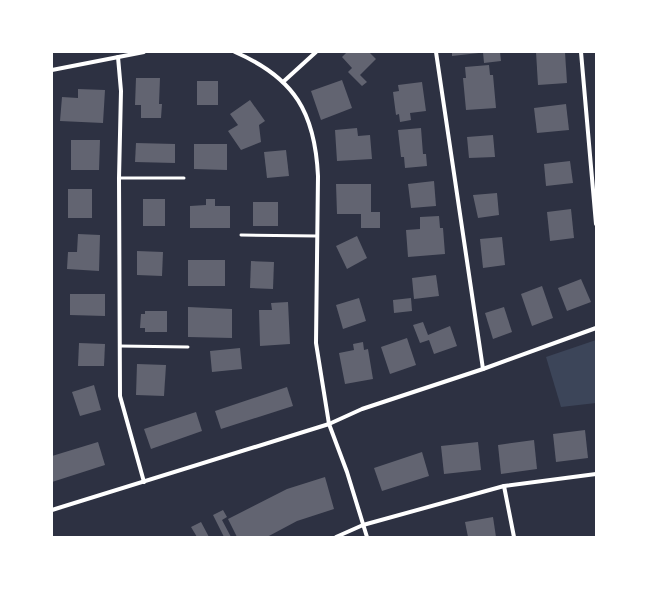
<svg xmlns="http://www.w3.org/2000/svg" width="648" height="589" font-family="Mulish,sans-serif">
  <rect width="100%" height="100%" fill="#2d3142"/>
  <polygon fill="#3c4559" points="596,340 596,403 561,407 546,357"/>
  <g fill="#626471">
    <polygon points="347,52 369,52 376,59 360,75 367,82 362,86 348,72 352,68 342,57"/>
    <polygon points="452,52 479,52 479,53 452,56"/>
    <polygon points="483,52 500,52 501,61 484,63"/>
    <polygon points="536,52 565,52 567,83 538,85"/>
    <polygon points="489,65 490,75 493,75 496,108 466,110 463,78 466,78 465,67"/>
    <polygon points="136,78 160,78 159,104 162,104 161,118 141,118 141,105 135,105"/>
    <polygon points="342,80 352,108 321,120 311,91"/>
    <rect x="197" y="81" width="21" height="24"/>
    <polygon points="422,82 426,111 410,113 411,120 400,122 399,114 396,115 393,92 399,91 398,85"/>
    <polygon points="78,89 105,90 103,123 60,121 62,97 78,98"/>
    <polygon points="250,100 265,121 259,125 261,142 241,150 228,131 238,125 230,114"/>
    <polygon points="566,104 569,130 537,133 534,108"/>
    <polygon points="357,128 358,136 370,135 372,159 337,161 335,130"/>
    <polygon points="421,128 423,154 426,154 427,166 405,168 404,157 401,157 398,130"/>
    <polygon points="493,135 495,157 469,158 467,137"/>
    <polygon points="71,140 100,140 99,170 71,170"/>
    <polygon points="136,143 175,144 175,163 135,162"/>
    <polygon points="194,144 227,144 227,170 194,169"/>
    <polygon points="286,150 289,176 267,178 264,152"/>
    <polygon points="570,161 573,183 546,186 544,164"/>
    <polygon points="434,181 436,206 411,208 408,184"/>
    <polygon points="336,184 371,184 371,212 380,212 380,228 361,228 361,214 337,214"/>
    <rect x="68" y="189" width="24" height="29"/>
    <polygon points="497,193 499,215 478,218 473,195"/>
    <rect x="143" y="199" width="22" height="27"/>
    <polygon points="206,199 215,199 215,206 230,206 230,228 190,228 190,206 206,205"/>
    <rect x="253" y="202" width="25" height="24"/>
    <polygon points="571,209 574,238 550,241 547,212"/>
    <polygon points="439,216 440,228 443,228 445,254 408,257 406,230 420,229 420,217"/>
    <polygon points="78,234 100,235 99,271 67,269 68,252 77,252"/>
    <polygon points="357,236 367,258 347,269 336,246"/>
    <polygon points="502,237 505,265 483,268 480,239"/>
    <polygon points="137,251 163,252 162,276 137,275"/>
    <rect x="188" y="260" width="37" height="26"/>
    <polygon points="251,261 274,262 273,289 250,288"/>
    <polygon points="436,275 439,296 414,299 412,278"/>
    <polygon points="581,279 591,302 567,311 558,288"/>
    <polygon points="542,286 553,318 532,326 521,294"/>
    <polygon points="70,294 105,294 105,316 70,315"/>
    <polygon points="359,298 366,321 343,329 336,305"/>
    <polygon points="411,298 412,311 394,313 393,300"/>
    <polygon points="288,302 290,344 260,346 259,310 272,310 271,303"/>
    <polygon points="188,307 232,309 232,338 188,337"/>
    <polygon points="504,307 512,332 493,339 485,313"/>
    <polygon points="145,311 167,311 167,332 145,332 145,328 140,328 141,314 145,314"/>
    <polygon points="423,322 428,335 450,326 457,346 434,354 429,340 420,343 413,325"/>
    <polygon points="407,338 416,365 390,374 381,347"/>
    <polygon points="363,342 364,350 368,349 373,379 345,384 339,353 354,350 353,344"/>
    <polygon points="79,343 105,344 104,366 78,366"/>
    <polygon points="240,348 242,369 212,372 210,351"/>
    <polygon points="137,364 166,365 164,396 136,395"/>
    <polygon points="94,385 101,410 80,416 72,392"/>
    <polygon points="287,387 293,406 221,429 215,411"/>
    <polygon points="196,412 202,431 151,449 144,429"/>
    <polygon points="585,430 588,458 556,462 553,434"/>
    <polygon points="534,440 537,469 501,474 498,445"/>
    <polygon points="98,442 105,465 52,482 52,456"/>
    <polygon points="478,442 481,470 444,474 441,446"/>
    <polygon points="422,452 429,476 382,491 374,468"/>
    <polygon points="325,477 334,509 297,521 267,537 237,537 228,519 287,489"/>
    <polygon points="223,510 227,517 222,520 231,537 224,537 213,515"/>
    <polygon points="493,517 496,537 468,537 465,522"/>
    <polygon points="201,522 209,537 197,537 191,527"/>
  </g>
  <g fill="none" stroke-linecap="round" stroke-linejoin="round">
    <g stroke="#fff" stroke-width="3">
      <polyline points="119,178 184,178"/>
      <polyline points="241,235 317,236"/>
      <polyline points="120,346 188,347"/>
    </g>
    <g stroke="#fff" stroke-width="4">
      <path d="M235,52C295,78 315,113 318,176L316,343L329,424L347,472L367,537"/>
      <polyline points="436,52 483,369"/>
      <polyline points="581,52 596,224"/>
      <polyline points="118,57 121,91 119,178 120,396 144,482"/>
      <polyline points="52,70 144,52"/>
      <polyline points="283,82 316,52"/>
      <polyline points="504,486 514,537"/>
      <polyline points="52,510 329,424 362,409 483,369 596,328"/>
      <polyline points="336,537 363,525 504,486 596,474"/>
    </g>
  </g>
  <rect width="648" height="589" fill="none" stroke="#ffffff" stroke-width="106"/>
</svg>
